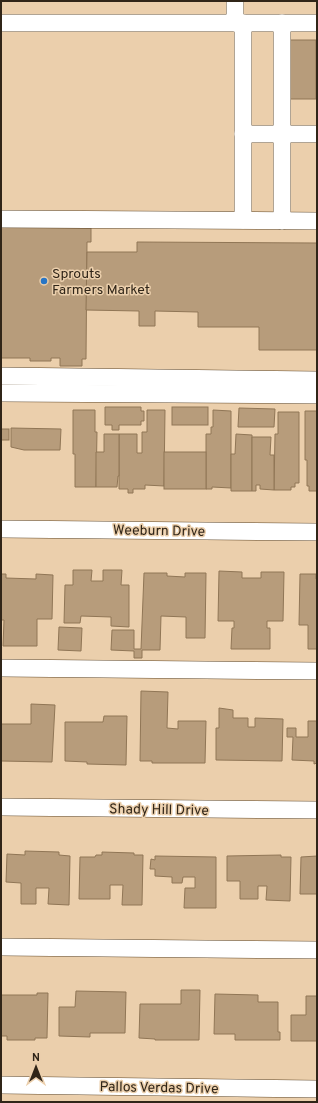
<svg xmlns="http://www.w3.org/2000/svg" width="318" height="1103" font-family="Overpass,sans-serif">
  <rect width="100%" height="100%" fill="#ebcfac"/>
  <g fill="#b79c7b" stroke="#907656">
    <rect x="289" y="40" width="27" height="59"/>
    <polygon points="1,227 91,228 91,242 87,242 86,359 82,359 82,366 60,366 60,358 51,358 51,361 30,361 30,358 1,358"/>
    <polygon points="137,242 317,243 317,350 259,350 259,327 198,327 198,312 155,311 155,326 139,326 139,311 86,310 87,252 137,252"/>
    <polygon points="105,407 141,407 141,411 144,411 144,421 141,421 141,425 119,425 119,430 112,430 112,425 105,425"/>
    <rect x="172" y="407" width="36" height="18"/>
    <polygon points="239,408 275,409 274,427 238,427"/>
    <polygon points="73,410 95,410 95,432 97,432 96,487 75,487 75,454 73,454"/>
    <polygon points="147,410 165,410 164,486 145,485 145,489 133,489 133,493 128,493 128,489 119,489 119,434 137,434 137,453 142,453 142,432 147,432"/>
    <polygon points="213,410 231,411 231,488 212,487 212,489 206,489 206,434 211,434 211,427 213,427"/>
    <polygon points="305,411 317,411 317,491 309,491 309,486 307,486 307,460 305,460"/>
    <polygon points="278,412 299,412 299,483 295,483 295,487 291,487 291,490 274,490 275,434 278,434"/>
    <polygon points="11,428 61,429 60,450 24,450 11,447"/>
    <rect x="1" y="429" width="8" height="11"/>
    <polygon points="104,434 119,434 119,476 118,476 117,487 96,487 96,452 104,452"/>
    <polygon points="236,434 252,435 252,491 231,491 231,454 235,454"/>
    <polygon points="252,437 271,437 270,455 274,455 274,490 260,489 260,485 256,485 256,491 252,491"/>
    <rect x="164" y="452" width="42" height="37"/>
    <polygon points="73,570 92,570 91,581 103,581 103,570 122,570 121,585 129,585 129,627 111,626 111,617 81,616 80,623 64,623 65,585 73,585"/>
    <polygon points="219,571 242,572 242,578 261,578 261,572 284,572 283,621 267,621 267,628 270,628 270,649 231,649 232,628 234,628 234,621 218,621"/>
    <polygon points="144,573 167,573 167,576 185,577 185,573 206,573 205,638 186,638 186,617 161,616 160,650 142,650 142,658 134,658 134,651 111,650 112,630 134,630 134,649 141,649"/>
    <polygon points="1,574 6,574 6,578 36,579 36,574 53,575 52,619 37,619 37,646 3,646 4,620 1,620"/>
    <polygon points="300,574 316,574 316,579 317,579 317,649 308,649 308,625 299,625"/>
    <polygon points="59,627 82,628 81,651 58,650"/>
    <polygon points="141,691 168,692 167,728 178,729 178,721 206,721 205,763 152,763 152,761 140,761"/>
    <polygon points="31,704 55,705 52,762 1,761 1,724 31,724"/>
    <polygon points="219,708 233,710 233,718 248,718 248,727 255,727 255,718 283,719 282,761 216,760 216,728 219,728"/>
    <polygon points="104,716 127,716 126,765 87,764 87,762 65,761 65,722 103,722"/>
    <polygon points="308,721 317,721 317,763 314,764 314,761 292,760 293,737 287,737 287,728 296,728 296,737 308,737"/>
    <polygon points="25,851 59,852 59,855 70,856 69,905 48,904 49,888 36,888 36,904 21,904 21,883 6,882 7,854 25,855"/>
    <polygon points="102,852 134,853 134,855 143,855 142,905 122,905 123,885 110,885 110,899 79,899 80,857 95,857 96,855 102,855"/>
    <polygon points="281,855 281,857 291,857 290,901 266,900 267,886 258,886 258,899 240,899 240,881 227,881 227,856"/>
    <polygon points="155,856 216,857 216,908 184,908 185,888 195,888 195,877 183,877 182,883 172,883 172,877 155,876 155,869 150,869 151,859 155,860"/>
    <polygon points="317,856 317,894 300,894 301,857"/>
    <polygon points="181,990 200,990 199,1040 155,1040 155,1039 139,1038 140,1004 181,1004"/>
    <polygon points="76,991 126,992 125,1033 90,1033 90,1037 59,1036 59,1007 75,1007"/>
    <polygon points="37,993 48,993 47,1038 35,1038 35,1040 7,1040 7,1036 1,1036 1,995 37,995"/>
    <polygon points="215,994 258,995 258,1002 278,1002 278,1032 280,1032 280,1040 235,1040 235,1034 214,1034"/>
    <polygon points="306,996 317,996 317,1041 291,1041 291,1015 306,1015"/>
  </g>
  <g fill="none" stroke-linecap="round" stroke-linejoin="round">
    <defs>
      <g id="minor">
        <polyline points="235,1 235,23"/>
        <polyline points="1,23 317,23"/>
        <polyline points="282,23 282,221"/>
        <polyline points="243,134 317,134"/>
        <polyline points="1,219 317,221"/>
        <polyline points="243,220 243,23"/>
        <polyline points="1,376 317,380"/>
        <polyline points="1,393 317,395"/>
        <polyline points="1,529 317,532"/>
        <polyline points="1,668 317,671"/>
        <polyline points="1,807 317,810"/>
        <polyline points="1,947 317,950"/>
        <polyline points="1,1085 317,1089"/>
      </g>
    </defs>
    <use href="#minor" stroke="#604829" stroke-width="18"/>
    <use href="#minor" stroke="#fff" stroke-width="17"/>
  </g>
  <circle fill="#2775c5" stroke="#ebcfac" stroke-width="1.5" cx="44" cy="281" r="4"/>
  <g text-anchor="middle" stroke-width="3" stroke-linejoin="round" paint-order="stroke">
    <g font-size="14" fill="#302518" stroke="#ebcfac" text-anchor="start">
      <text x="52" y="278">Sprouts<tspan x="52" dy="16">Farmers Market</tspan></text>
    </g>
    <g font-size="14" fill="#302518" stroke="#ebcfac">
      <text transform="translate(159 530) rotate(1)" y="5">Weeburn Drive</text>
      <text transform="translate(159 809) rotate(1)" y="5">Shady Hill Drive</text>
      <text transform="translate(159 1087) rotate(1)" y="5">Pallos Verdas Drive</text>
    </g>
  </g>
  <rect width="318" height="1103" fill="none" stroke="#302518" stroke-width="4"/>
  <g transform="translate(36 1067)" stroke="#ebcfac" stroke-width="3" paint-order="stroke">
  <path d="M0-3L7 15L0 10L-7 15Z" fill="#302518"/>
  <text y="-6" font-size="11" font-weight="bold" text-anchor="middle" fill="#302518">N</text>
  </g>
</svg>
